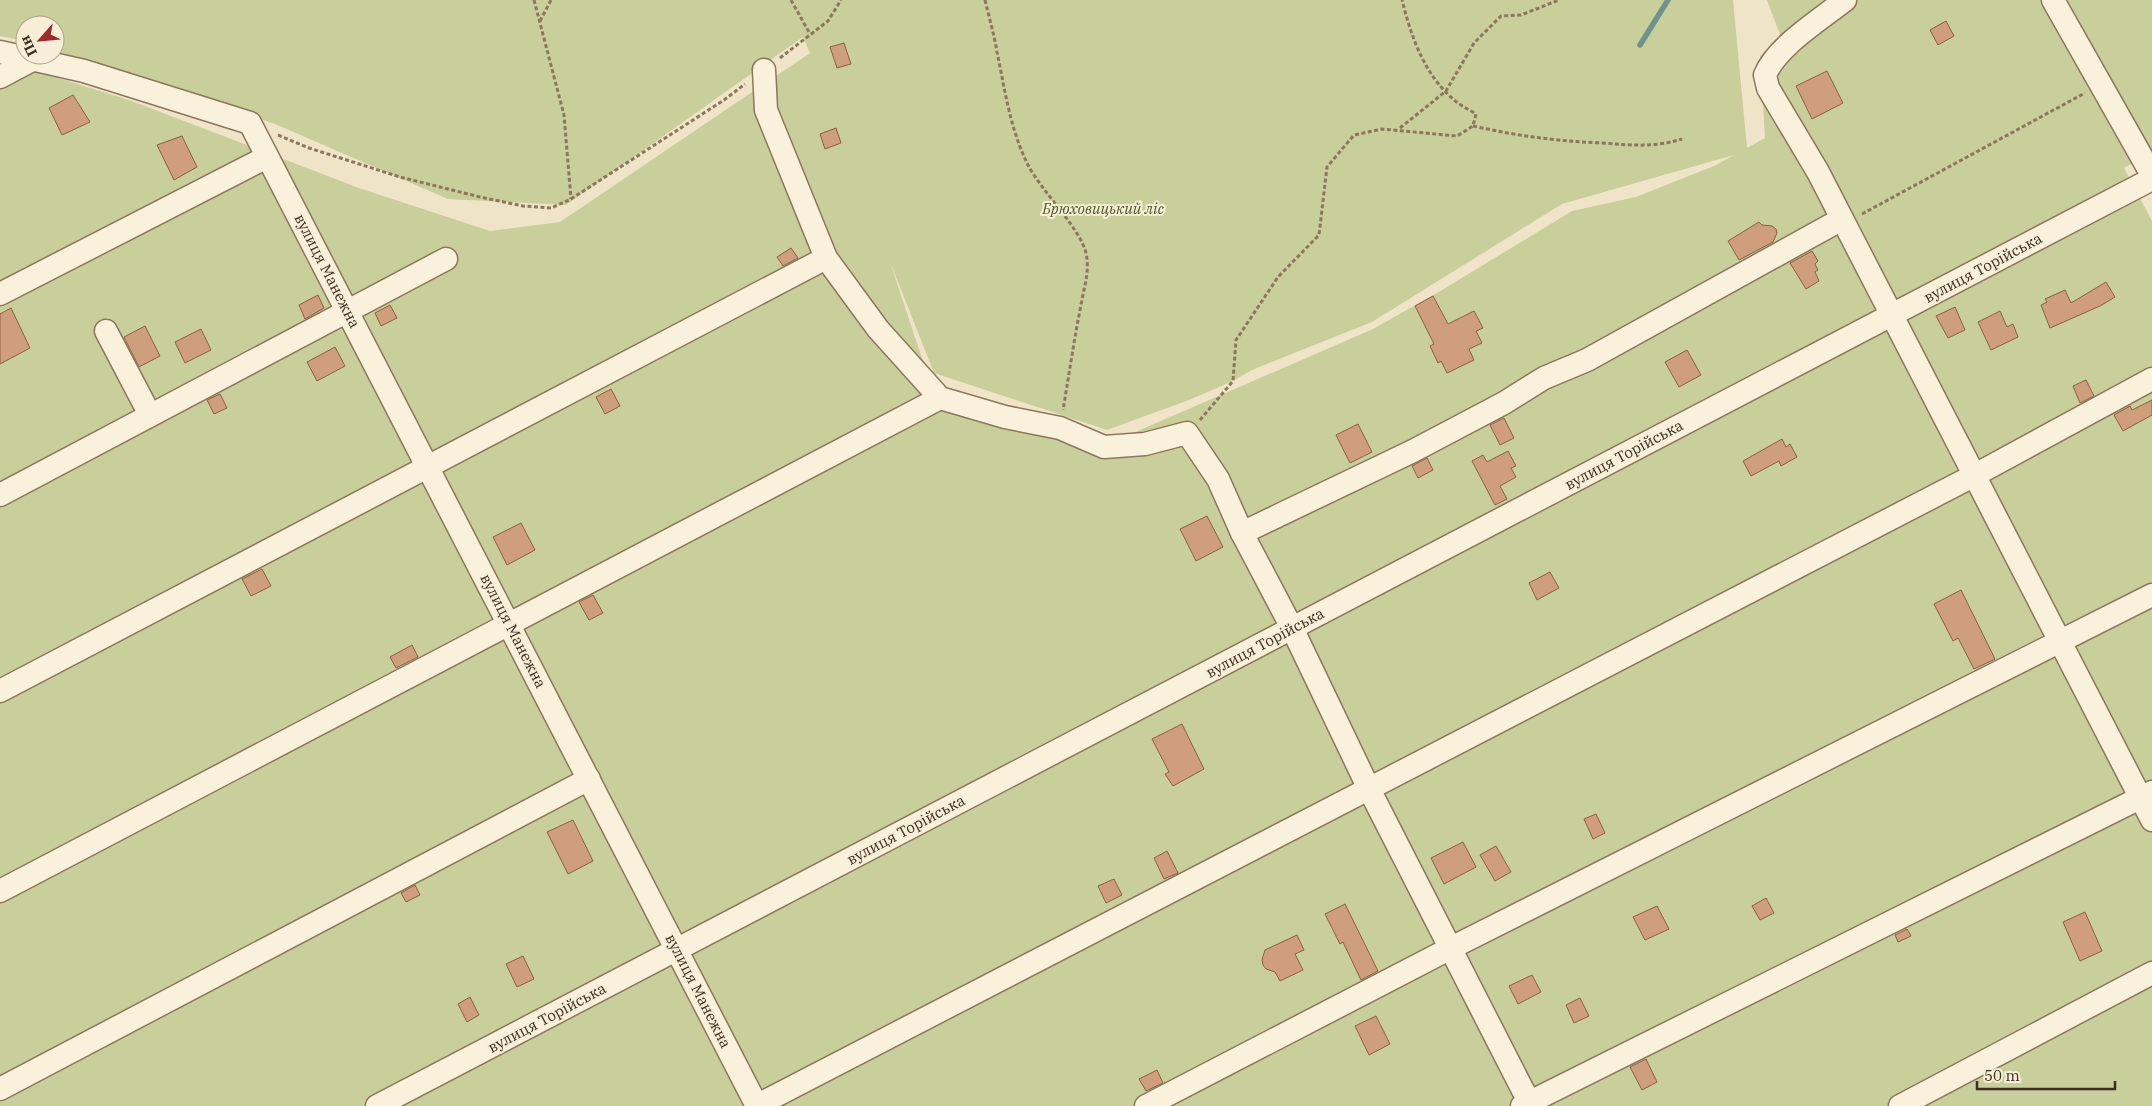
<svg xmlns="http://www.w3.org/2000/svg" width="2152" height="1106" font-family="'IBM Plex Serif',serif">
  <rect width="100%" height="100%" fill="#f0e4c8"/>
  <path fill="#c9cf9b" fill-rule="evenodd" d="M0,0H1733L1747,148L1765,138L1760,56L1782,40L1767,0H2152V152L2124,168L2152,221V1106H0V63H10L129,100L359,188L490,231L560,222L810,53L803,37L566,205L448,199L275,124L55,51V25H25V41L0,36ZM1734,155L1714,166L1636,197L1572,211L1442,290L1373,329L1117,440L930,382L890,262L934,373L1107,430L1189,400L1233,381L1252,370L1372,322L1562,204Z"/>
  <g fill="none" stroke-linecap="round" stroke-linejoin="round">
    <polyline stroke="#6f938a" stroke-width="5.5" points="1640,45 1668,0"/>
  </g>
  <g fill="#cf9f7d" stroke="#8d5f41">
    <polygon points="1946,21 1954,36 1938,45 1930,30"/>
    <polygon points="844,43 851,64 837,68 830,47"/>
    <polygon points="1827,71 1843,103 1812,119 1796,86"/>
    <polygon points="73,95 90,122 62,135 49,108"/>
    <polygon points="836,128 841,143 825,149 820,134"/>
    <polygon points="182,136 197,167 174,180 157,145"/>
    <polygon points="1759,222 1762,225 1772,226 1776,229 1777,233 1773,242 1739,260 1728,241"/>
    <polygon points="791,248 798,258 783,266 777,257"/>
    <polygon points="1812,251 1818,261 1815,264 1818,270 1815,272 1819,281 1806,289 1790,263"/>
    <polygon points="2106,282 2115,297 2100,306 2050,328 2041,305 2047,302 2045,299 2065,290 2071,303"/>
    <polygon points="318,295 324,308 305,319 299,305"/>
    <polygon points="1433,296 1448,324 1474,311 1483,328 1476,331 1482,343 1469,349 1474,360 1447,373 1441,361 1438,363 1430,346 1434,344 1415,306"/>
    <polygon points="390,305 397,318 381,326 375,313"/>
    <polygon points="1955,307 1965,330 1948,338 1936,316"/>
    <polygon points="11,308 30,348 0,364 0,314"/>
    <polygon points="2000,311 2007,327 2013,324 2018,337 1991,350 1978,322"/>
    <polygon points="145,326 160,356 139,367 124,337"/>
    <polygon points="201,329 211,350 185,363 175,342"/>
    <polygon points="335,347 345,366 317,381 307,362"/>
    <polygon points="1687,350 1701,375 1679,387 1665,362"/>
    <polygon points="2086,380 2094,396 2080,403 2073,386"/>
    <polygon points="611,389 620,406 605,414 596,397"/>
    <polygon points="220,394 227,408 214,414 207,400"/>
    <polygon points="2152,400 2152,415 2123,431 2114,415 2130,406 2132,410"/>
    <polygon points="1504,418 1514,438 1500,445 1490,425"/>
    <polygon points="1358,424 1372,452 1350,463 1336,435"/>
    <polygon points="1782,439 1786,447 1790,444 1797,457 1781,466 1779,461 1751,476 1743,461"/>
    <polygon points="1508,451 1516,466 1511,468 1516,477 1500,486 1507,499 1495,505 1472,461 1483,455 1487,462"/>
    <polygon points="1427,458 1433,470 1418,478 1412,466"/>
    <polygon points="1207,516 1223,547 1196,561 1180,529"/>
    <polygon points="521,523 535,550 507,565 493,537"/>
    <polygon points="262,569 271,586 251,596 242,579"/>
    <polygon points="1550,572 1559,588 1537,600 1529,583"/>
    <polygon points="1961,590 1995,659 1974,669 1958,638 1953,641 1934,604"/>
    <polygon points="593,595 603,613 589,620 579,602"/>
    <polygon points="412,645 418,657 396,668 390,657"/>
    <polygon points="1182,724 1204,769 1173,786 1165,774 1169,772 1152,739"/>
    <polygon points="1596,814 1605,833 1593,839 1584,819"/>
    <polygon points="573,820 593,861 568,874 547,832"/>
    <polygon points="1463,842 1476,867 1444,884 1431,858"/>
    <polygon points="1496,846 1511,872 1495,881 1480,855"/>
    <polygon points="1167,851 1178,873 1164,879 1154,858"/>
    <polygon points="1114,879 1122,895 1106,903 1098,886"/>
    <polygon points="415,885 420,895 406,902 401,893"/>
    <polygon points="1766,898 1774,913 1760,920 1752,906"/>
    <polygon points="1345,904 1378,971 1361,980 1343,942 1340,944 1325,914"/>
    <polygon points="1657,906 1669,929 1645,940 1633,917"/>
    <polygon points="2085,912 2102,951 2080,961 2063,922"/>
    <polygon points="1907,929 1911,936 1898,942 1895,935"/>
    <polygon points="1297,935 1304,950 1295,954 1303,970 1280,981 1275,972 1266,969 1263,965 1262,960 1265,950"/>
    <polygon points="523,956 534,979 517,987 506,964"/>
    <polygon points="1532,975 1541,992 1518,1004 1509,986"/>
    <polygon points="470,997 479,1015 467,1022 458,1004"/>
    <polygon points="1580,998 1589,1016 1574,1023 1566,1005"/>
    <polygon points="1376,1016 1390,1044 1369,1055 1355,1026"/>
    <polygon points="1646,1059 1657,1082 1642,1090 1630,1067"/>
    <polygon points="1157,1070 1163,1083 1146,1091 1139,1079"/>
  </g>
  <g fill="none" stroke-linecap="round" stroke-linejoin="round">
    <defs>
      <g id="minor">
        <path d="M1845,0C1820,20 1777,46 1765,75L1768,88L1818,172L2152,820"/>
        <polyline points="2053,0 2152,175"/>
        <polyline points="0,52 84,71 250,123 757,1106"/>
        <polyline points="764,70 766,110 826,258 878,329 940,398 1005,417 1060,428 1104,447 1145,444 1187,433 1218,479 1242,533 1292,628 1369,789 1531,1106"/>
        <polyline points="0,77 34,59"/>
        <polyline points="0,294 267,157"/>
        <polyline points="106,331 150,415"/>
        <polyline points="0,495 446,259"/>
        <polyline points="1242,533 1413,451 1504,403 1544,378 1587,360 1842,219"/>
        <polyline points="0,691 826,258"/>
        <polyline points="0,891 940,398"/>
        <polyline points="0,1089 589,779"/>
        <polyline points="377,1106 2152,179"/>
        <polyline points="756,1106 1975,475 2152,379"/>
        <polyline points="1146,1106 1451,948 2152,595"/>
        <polyline points="1522,1106 2152,792"/>
        <polyline points="1900,1106 2152,973"/>
      </g>
    </defs>
    <use href="#minor" stroke="#8d765c" stroke-width="25"/>
    <g stroke="#8d765c" stroke-width="3" stroke-dasharray="4 2.5" stroke-linecap="butt">
      <polyline points="534,0 564,115 571,199"/>
      <polyline points="791,0 810,34"/>
      <path d="M985,0C989,17 994,34 997,52C1005,90 1010,129 1028,165C1042,192 1080,228 1086,253C1090,272 1084,287 1081,305C1074,340 1069,375 1063,410"/>
      <polyline points="540,21 551,0"/>
      <polyline points="780,58 828,21 841,0"/>
      <path d="M1473,126C1518,136 1556,141 1602,143C1631,145 1653,148 1682,139"/>
      <polyline points="1400,128 1446,91 1474,43 1501,16 1521,15 1559,0"/>
      <polyline points="278,135 309,148 400,177 480,197 523,206 551,208 571,199 724,100 745,84"/>
      <polyline points="1862,214 2085,93"/>
      <path d="M1200,420L1233,381L1236,340L1278,277L1319,235L1327,167L1354,135L1382,129L1457,136L1473,126L1476,114C1468,109 1459,105 1453,99C1424,74 1411,36 1402,0"/>
    </g>
    <use href="#minor" stroke="#faf1dc" stroke-width="22"/>
  </g>
  <g text-anchor="middle" stroke-width="4" stroke-linejoin="round" paint-order="stroke">
    <g font-size="15" font-style="italic" fill="#4d5a26" stroke="#f7eed8">
      <text x="1103" y="214">Брюховицький ліс</text>
    </g>
    <g font-size="15" fill="#3d2e20" stroke="#f7eed8">
      <text transform="translate(1983 268) rotate(-28)" y="5">вулиця Торійська</text>
      <text transform="translate(327 271) rotate(63)" y="5">вулиця Манежна</text>
      <text transform="translate(1624 455) rotate(-28)" y="5">вулиця Торійська</text>
      <text transform="translate(513 631) rotate(63)" y="5">вулиця Манежна</text>
      <text transform="translate(1265 643) rotate(-28)" y="5">вулиця Торійська</text>
      <text transform="translate(906 830) rotate(-28)" y="5">вулиця Торійська</text>
      <text transform="translate(698 991) rotate(63)" y="5">вулиця Манежна</text>
      <text transform="translate(547 1018) rotate(-28)" y="5">вулиця Торійська</text>
    </g>
  </g>
  <g transform="translate(40 40) rotate(243)"><circle r="24" fill="#f7eed8" stroke="#ada18e"/>
  <path d="M0-4L9 19L0 12L-9 19Z" fill="#9e2a2b"/>
  <text y="-8" font-size="14" font-weight="bold" text-anchor="middle" fill="#3d2e20">Пн</text>
  </g>
  <path d="M1977 1081v8h138v-8" fill="none" stroke="#3d2e20" stroke-width="2.5"/>
  <text x="1984" y="1081" font-size="15" fill="#3d2e20" stroke="#f7eed8" stroke-width="4" paint-order="stroke">50 m</text>
</svg>
